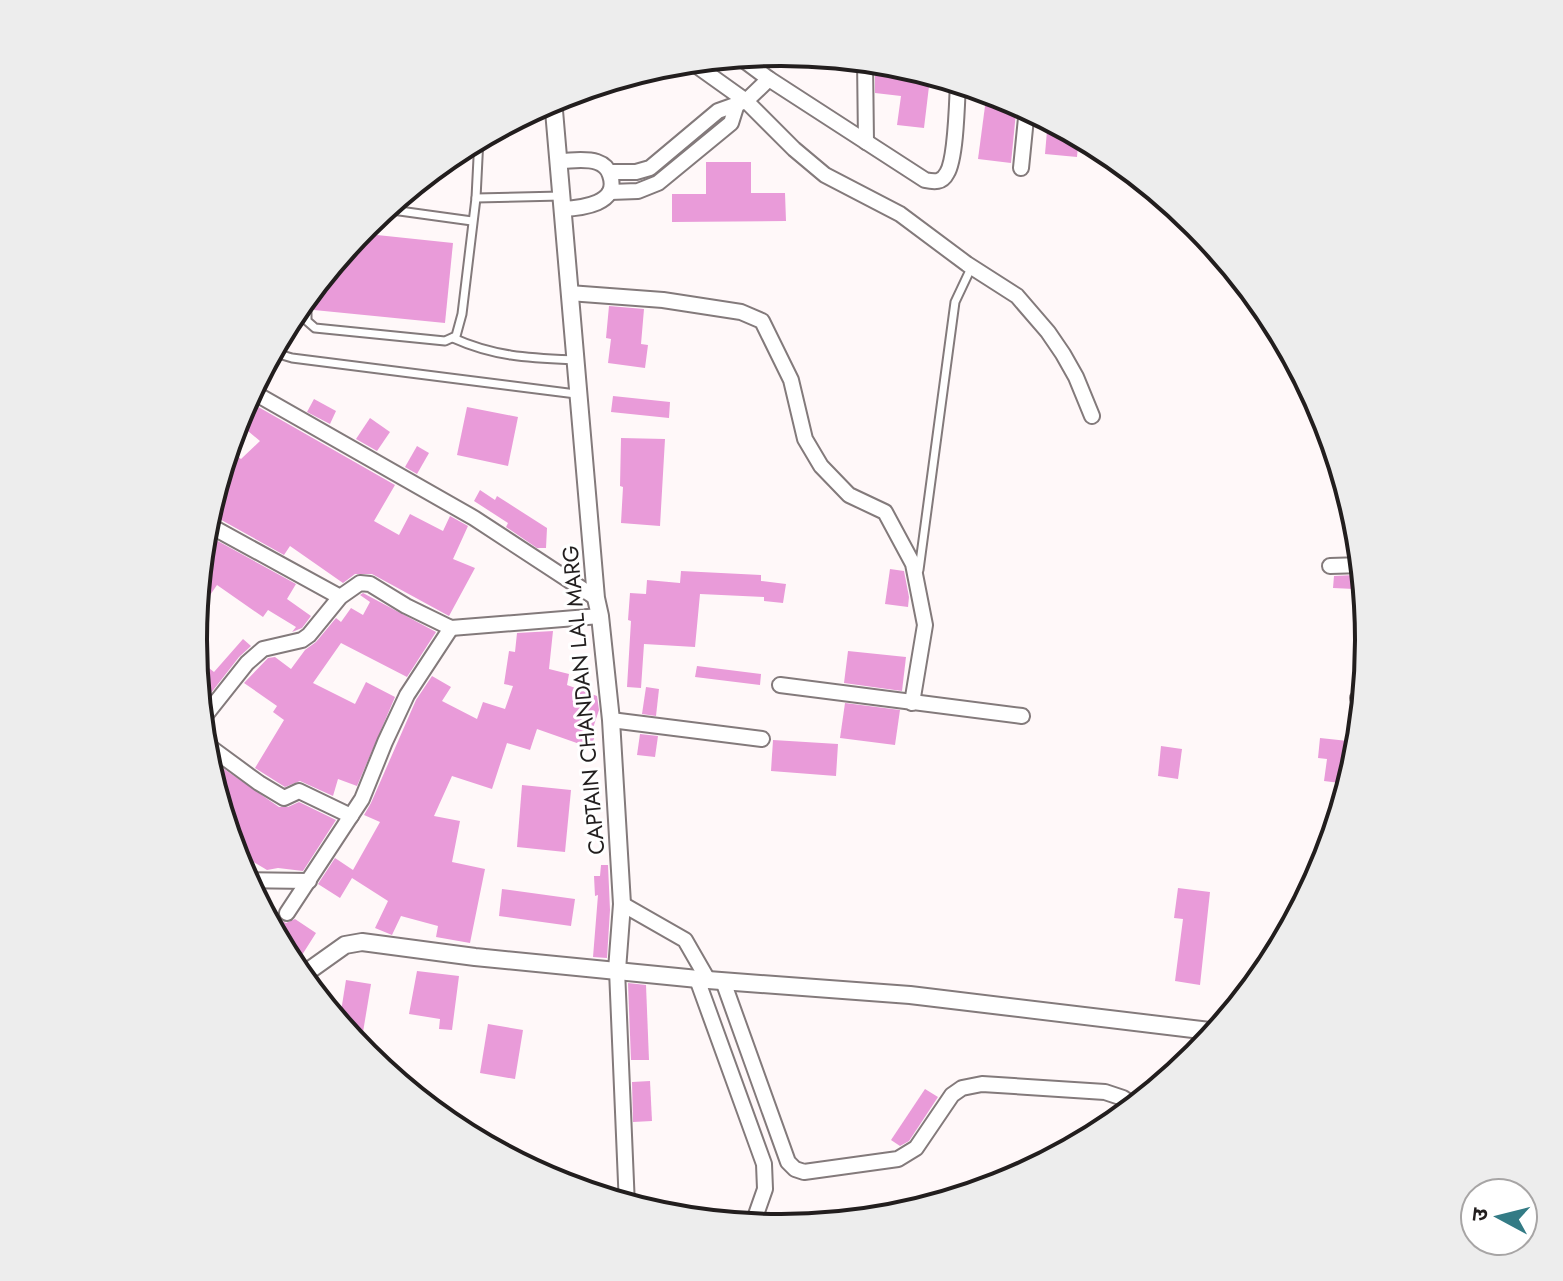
<svg xmlns="http://www.w3.org/2000/svg" width="1563" height="1281" font-family="Jost,'Noto Sans Devanagari',sans-serif">
  <rect width="100%" height="100%" fill="#fff8f9"/>
  <g fill="#e99bd9">
    <polygon points="893,63 919,70 919,76 930,78 924,128 897,125 901,96 875,93 875,71 892,73"/>
    <polygon points="987,91 1017,102 1011,163 978,159"/>
    <polygon points="1048,119 1079,135 1077,157 1045,154"/>
    <polygon points="706,162 751,162 751,193 785,193 786,221 672,222 672,194 706,194"/>
    <polygon points="358,233 453,243 445,323 314,310 313,288"/>
    <polygon points="609,306 644,309 641,344 648,345 645,368 608,363 611,339 606,338"/>
    <polygon points="613,396 670,402 669,418 611,412"/>
    <polygon points="314,399 336,411 330,424 307,412"/>
    <polygon points="246,400 395,485 374,521 399,535 410,514 443,531 450,516 468,526 453,559 475,568 449,616 372,574 355,574 343,583 290,546 284,555 216,517 209,511 218,495 215,492 228,449 241,459 260,441 236,421"/>
    <polygon points="467,407 518,417 508,466 457,455"/>
    <polygon points="370,418 390,432 377,451 356,439"/>
    <polygon points="621,438 665,439 660,526 621,523 623,487 620,486"/>
    <polygon points="417,446 429,453 417,474 405,467"/>
    <polygon points="480,490 495,500 497,496 547,528 546,548 537,548 506,527 508,523 474,501"/>
    <polygon points="205,534 296,584 287,599 311,616 302,628 292,632 296,627 268,610 263,617 217,585 195,617"/>
    <polygon points="890,569 904,571 909,597 908,607 885,604"/>
    <polygon points="681,571 761,575 761,581 786,584 783,603 764,601 764,597 700,594 695,647 644,644 641,688 627,687 631,621 628,620 630,593 646,594 647,580 680,583"/>
    <polygon points="1355,575 1354,589 1333,588 1334,576"/>
    <polygon points="363,593 436,632 407,677 341,643 313,683 355,704 366,682 395,697 357,786 338,779 333,796 300,781 285,787 255,768 284,720 273,712 277,706 244,683 268,658 275,657 291,669 305,650 316,642 336,618 341,622 351,608 363,615 370,602 360,595"/>
    <polygon points="553,631 549,669 569,674 567,685 597,696 599,710 592,731 596,732 591,748 537,729 530,750 507,743 492,789 452,776 434,816 460,821 452,862 485,869 470,943 436,937 438,926 401,916 392,935 375,928 388,901 352,878 340,898 318,884 335,858 353,870 380,822 364,815 371,803 416,700 432,676 451,687 442,701 477,719 483,702 505,709 513,686 504,684 509,651 515,652 517,633"/>
    <polygon points="243,639 251,646 239,657 200,707 195,657 214,672"/>
    <polygon points="848,651 906,657 902,691 844,683"/>
    <polygon points="697,666 761,674 760,685 695,677"/>
    <polygon points="646,687 659,689 656,716 642,714"/>
    <polygon points="845,703 900,710 895,745 840,738"/>
    <polygon points="1352,706 1363,708 1359,756 1343,807 1337,806 1340,783 1324,781 1327,759 1318,758 1320,738 1348,741"/>
    <polygon points="640,734 658,736 655,757 637,755"/>
    <polygon points="773,740 838,744 836,776 771,771"/>
    <polygon points="1161,746 1182,749 1178,779 1158,776"/>
    <polygon points="204,755 279,807 288,807 299,802 336,820 303,871 278,868 267,870 233,850"/>
    <polygon points="522,785 571,790 565,852 517,847"/>
    <polygon points="601,865 608,865 610,910 607,958 593,957 598,895 595,896 594,876 600,876"/>
    <polygon points="1178,888 1210,892 1200,985 1175,981 1183,919 1174,918"/>
    <polygon points="502,889 575,899 571,926 499,916"/>
    <polygon points="262,910 286,923 295,919 316,933 302,955 288,945 284,952"/>
    <polygon points="417,971 459,976 452,1030 439,1029 440,1019 409,1014"/>
    <polygon points="346,980 371,984 363,1032 342,1028 339,1024"/>
    <polygon points="628,983 646,985 649,1060 631,1060"/>
    <polygon points="488,1024 523,1030 515,1079 480,1073"/>
    <polygon points="650,1081 652,1121 633,1122 632,1082"/>
    <polygon points="925,1089 938,1097 909,1141 900,1146 891,1140"/>
  </g>
  <g fill="none" stroke-linecap="round" stroke-linejoin="round">
    <defs>
      <g id="service">
        <polyline points="476,198 561,196"/>
        <polyline points="385,209 472,221"/>
        <polyline points="307,295 307,321 315,328 445,341 456,336 462,314 476,198 479,138"/>
        <path d="M453,338C495,357 530,358 575,360"/>
        <polyline points="272,352 292,358 576,394"/>
        <polyline points="919,570 955,302 972,266"/>
      </g>
      <g id="minor">
        <polyline points="738,56 769,79"/>
        <polyline points="865,60 866,142"/>
        <polyline points="690,61 746,101 794,149 825,175 900,214 967,264 1017,296 1048,332 1063,354 1076,377 1092,416"/>
        <path d="M559,161C571,161 585,158 597,162C603,164 608,168 610,175C620,204 582,208 562,209"/>
        <polyline points="1021,168 1027,108"/>
        <path d="M610,172H636L650,168L718,111L746,101L769,79L925,180C934,182 942,183 947,173C956,159 957,102 958,82"/>
        <polyline points="610,192 638,191 658,183 731,123 736,107"/>
        <polyline points="569,293 663,300 741,312 762,321 791,380 805,439 821,466 849,495 885,512 913,564 925,625 912,703"/>
        <polyline points="251,391 474,518 596,598"/>
        <polyline points="205,523 340,597"/>
        <polyline points="1330,566 1363,565"/>
        <polyline points="1362,646 1370,646"/>
        <polyline points="780,685 1022,716"/>
        <polyline points="1358,698 1364,698"/>
        <polyline points="611,720 762,739"/>
        <polyline points="201,721 247,663 263,649 302,640 309,635 340,597 360,583 370,584 406,606 451,628 600,616"/>
        <polyline points="203,742 259,783 284,798 299,791 351,816"/>
        <polyline points="245,880 309,881"/>
        <polyline points="622,904 685,940 708,980"/>
        <polyline points="287,913 362,799 385,742 407,695 451,628"/>
        <polyline points="617,970 627,1206"/>
        <polyline points="697,979 764,1164 765,1189 752,1226"/>
        <polyline points="723,981 788,1162 795,1169 804,1172 898,1159 916,1148 952,1095 962,1088 982,1084 1105,1092 1123,1098 1136,1107"/>
      </g>
      <g id="tertiary">
        <polyline points="553,99 596,598 600,616 611,720 622,904 617,970"/>
        <polyline points="300,977 345,945 362,942 475,957 708,980 910,995 1218,1032"/>
      </g>
    </defs>
    <use href="#service" stroke="#837a7b" stroke-width="11"/>
    <use href="#minor" stroke="#837a7b" stroke-width="18"/>
    <use href="#tertiary" stroke="#837a7b" stroke-width="20"/>
    <use href="#service" stroke="#fff" stroke-width="7"/>
    <use href="#minor" stroke="#fff" stroke-width="14"/>
    <use href="#tertiary" stroke="#fff" stroke-width="16"/>
  </g>
  <g text-anchor="middle" stroke-width="6" stroke-linejoin="round" paint-order="stroke">
    <g font-size="22" fill="#221e1e" stroke="#fff">
      <text transform="translate(583 700) rotate(-95)" y="8">CAPTAIN CHANDAN LAL MARG</text>
    </g>
  </g>
  <path d="M0 0H1563V1281H0ZM207 640a574 574 0 1 1 1148 0a574 574 0 1 1-1148 0Z" fill="#ededed" fill-rule="evenodd"/>
  <path fill="none" stroke="#221e1e" stroke-width="4" d="M207 640a574 574 0 1 1 1148 0a574 574 0 1 1-1148 0Z"/>
  <g transform="translate(1499 1217) rotate(277)"><circle r="38" fill="#ffffff" stroke="#a7a5a5" stroke-width="2"/>
  <path d="M0-6L14 30L0 20L-14 30Z" fill="#337b85"/>
  <text y="-12" font-size="22" font-weight="bold" text-anchor="middle" fill="#221e1e">उ</text>
  </g>
</svg>
